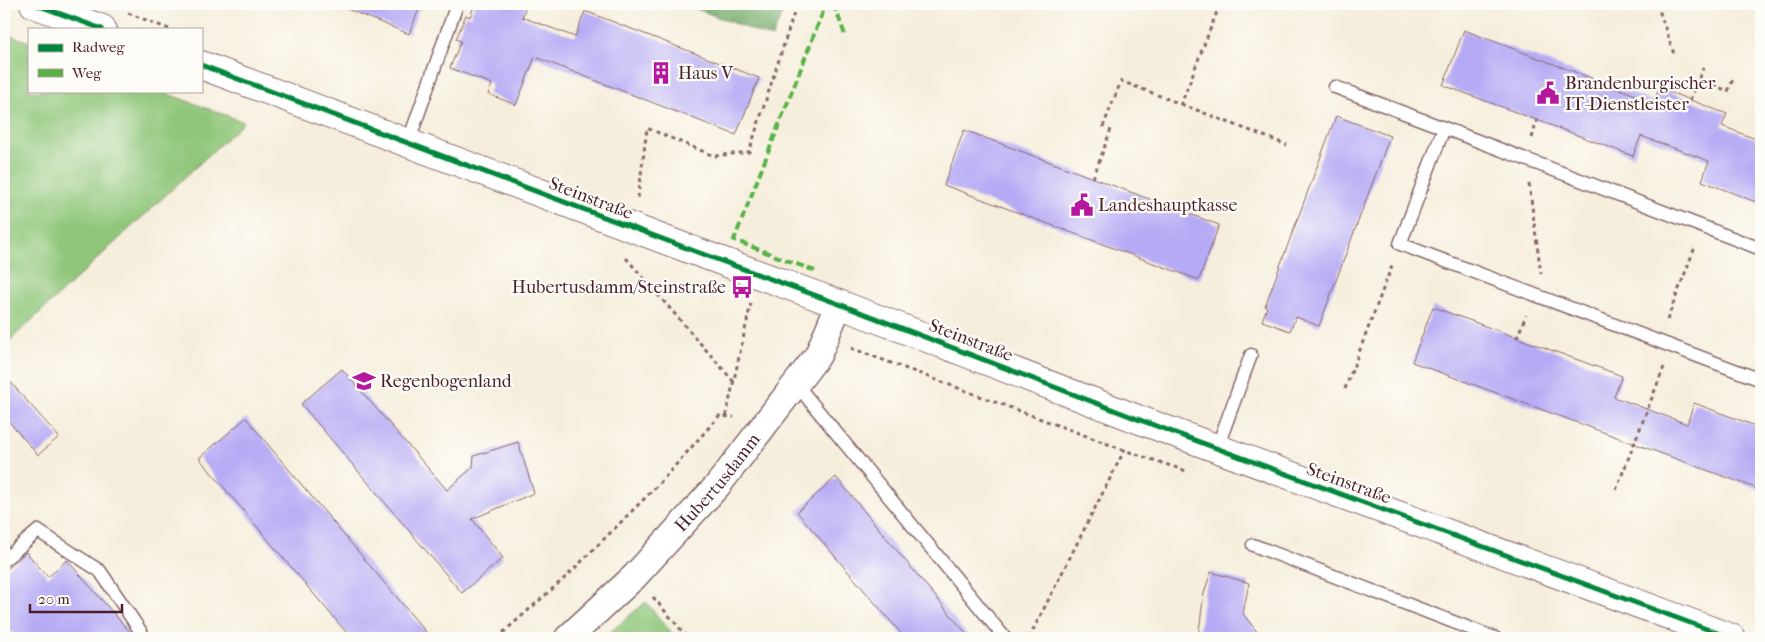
<svg xmlns="http://www.w3.org/2000/svg" width="1765" height="642" font-family="'IM FELL French Canon',serif">
  <rect width="100%" height="100%" fill="#fdfcf7"/>
  <filter id="ink" filterUnits="userSpaceOnUse"><feTurbulence type="fractalNoise" baseFrequency=".02" numOctaves="2"/><feDisplacementMap in="SourceGraphic" scale="10" xChannelSelector="R" yChannelSelector="G"/><feConvolveMatrix kernelMatrix="1 2 1 2 8 2 1 2 1" color-interpolation-filters="sRGB"/></filter>
  <filter id="wash" filterUnits="userSpaceOnUse"><feTurbulence type="fractalNoise" baseFrequency=".0096" numOctaves="4" result="noise"/><feDisplacementMap in="SourceGraphic" scale="20" xChannelSelector="R" yChannelSelector="G"/><feGaussianBlur stdDeviation="1.12" result="paint"/><feColorMatrix in="noise" values="0 0 0 0 0 0 0 0 0 0 0 0 0 0 0 0 0 1.4 0 .05"/><feComposite in="paint" operator="in"/></filter>
  <g filter="url(#wash)">
    <rect width="100%" height="100%" fill="#f6eedc"/>
    <g fill="#8fc679" stroke="#6c7252">
      <polygon points="4,33 29,42 29,91 160,91 244,122 4,346"/>
      <polygon points="646,602 676,638 603,638"/>
    </g>
    <polygon fill="#73ab69" stroke="#5e654a" points="684,4 786,4 772,38"/>
    <g id="blocks">
      <g fill="#b6aaf5">
        <polygon points="337,4 421,4 409,34 337,5"/>
        <polygon points="475,4 527,4 522,17 575,37 585,11 759,78 736,135 535,57 516,105 488,94 492,84 450,68 461,41 456,39 466,15 470,17"/>
        <polygon points="1464,30 1654,102 1659,88 1727,114 1722,126 1761,141 1761,204 1702,181 1709,161 1641,136 1633,156 1443,85"/>
        <polygon points="1336,116 1390,136 1319,326 1296,317 1290,331 1262,321 1267,307 1265,306"/>
        <polygon points="964,130 1219,225 1199,280 944,185"/>
        <polygon points="1433,307 1622,376 1614,397 1687,424 1694,403 1761,428 1761,490 1412,362"/>
        <polygon points="342,369 447,490 473,467 474,456 518,442 534,493 472,519 503,558 462,593 301,404"/>
        <polygon points="4,375 59,437 38,455 4,416"/>
        <polygon points="246,418 290,471 431,638 351,638 199,458"/>
        <polygon points="836,477 884,535 970,638 905,638 797,512"/>
        <polygon points="26,552 48,577 67,560 135,638 17,638 4,624 4,572"/>
        <polygon points="1211,572 1249,583 1243,614 1262,638 1198,638 1204,593"/>
      </g>
    </g>
  </g>
  <g filter="url(#ink)">
    <use href="#blocks" fill-opacity="0" stroke="#866769" stroke-width="1"/>
    <g fill="none" stroke-linecap="round" stroke-linejoin="round">
      <defs>
        <g id="lane">
          <polyline points="1335,87 1444,128 1400,244 1761,380"/>
          <polyline points="1444,128 1761,249"/>
          <polyline points="408,143 457,4"/>
          <polyline points="796,384 1005,638"/>
          <polyline points="1217,448 1251,355"/>
          <polyline points="1253,545 1495,638"/>
          <polyline points="4,560 38,531 100,571 145,638"/>
        </g>
        <g id="street">
          <path id="s1" d="M568,638L635,576L718,485L818,355L839,304"/>
        </g>
        <g id="secondary">
          <polyline points="34,4 102,29"/>
          <polyline points="201,65 697,252 839,304 1140,420 1731,638"/>
        </g>
      </defs>
      <use href="#lane" stroke="#866769" stroke-width="15"/>
      <use href="#street" stroke="#866769" stroke-width="29"/>
      <use href="#secondary" stroke="#866769" stroke-width="30"/>
      <g stroke="#866769" stroke-width="3" stroke-dasharray="4 4" stroke-linecap="butt">
        <polyline points="1657,4 1674,54"/>
        <polyline points="128,13 169,29"/>
        <polyline points="1698,79 1728,91 1734,77"/>
        <polyline points="1690,100 1704,66"/>
        <polyline points="1181,104 1287,145"/>
        <polyline points="1103,127 1121,81 1181,104 1220,4"/>
        <polyline points="1532,138 1537,120"/>
        <polyline points="1093,178 1111,129"/>
        <polyline points="1529,184 1541,274"/>
        <polyline points="638,198 647,128 714,156 749,152 797,4"/>
        <polyline points="626,258 734,382"/>
        <polyline points="1667,320 1695,247"/>
        <polyline points="1517,338 1526,315"/>
        <polyline points="851,348 1124,450 1186,471"/>
        <polyline points="1345,389 1393,263"/>
        <polyline points="726,416 751,303"/>
        <polyline points="1616,490 1664,367"/>
        <polyline points="653,597 688,638"/>
        <polyline points="497,638 568,575 657,486 719,416 734,417"/>
        <polyline points="1029,638 1125,449"/>
      </g>
      <use href="#lane" stroke="#fff" stroke-width="12"/>
      <use href="#street" stroke="#fff" stroke-width="26"/>
      <use href="#secondary" stroke="#fff" stroke-width="28"/>
      <g stroke="#57b146" stroke-width="4" stroke-dasharray="8 4" stroke-linecap="butt">
        <polyline points="834,4 845,35"/>
        <polyline points="815,271 734,240 826,4"/>
      </g>
      <defs>
        <g id="cycleway">
          <polyline points="34,4 102,29"/>
          <polyline points="201,65 697,252 839,304 1140,420 1731,638"/>
        </g>
      </defs>
      <use href="#cycleway" stroke="#fdfcf7" stroke-width="8"/>
      <use href="#cycleway" stroke="#00873e" stroke-width="5"/>
    </g>
  </g>
  <defs>
    <symbol id="building-bare" viewBox="-9 -9 18 18"><path d="M-4-6H4V6H1V3H-1V6H-4ZM-2.5-4.3h1.7v1.8h-1.7ZM.8-4.3h1.7v1.8H.8ZM-2.5-1h1.7V.8h-1.7ZM.8-1h1.7V.8H.8Z" fill="#b5179e" stroke="#fdfcf7" stroke-width="2.5" paint-order="stroke"/></symbol>
    <symbol id="civic-bare" viewBox="-9 -9 18 18"><path d="M-.6-6.5H3V-4.5H.6V-3L4-1V1h2V6H-6V1h2V-1L-.6-3ZM-1.2 2.5V6h2.4V2.5Z" fill="#b5179e" stroke="#fdfcf7" stroke-width="2.5" paint-order="stroke"/></symbol>
    <symbol id="bus-bare" viewBox="-9 -9 18 18"><path d="M-5-6H5V4H4V6H2V4H-2V6H-4V4H-5ZM-3.5-4V0h7V-4ZM-3.5 1.2v1.5H-2V1.2ZM2 1.2v1.5H3.5V1.2Z" fill="#b5179e" stroke="#fdfcf7" stroke-width="2.5" paint-order="stroke"/></symbol>
    <symbol id="school-bare" viewBox="-9 -9 18 18"><path d="M0-5L7-2L0 1L-7-2ZM-4 1L0 2.5L4 1V4Q0 6-4 4Z" fill="#b5179e" stroke="#fdfcf7" stroke-width="2.5" paint-order="stroke"/></symbol>
  </defs>
  <g fill-rule="evenodd">
    <use href="#building-bare" x="645" y="57" width="32" height="32"/>
    <use href="#civic-bare" x="1532" y="77" width="32" height="32"/>
    <use href="#civic-bare" x="1066" y="189" width="32" height="32"/>
    <use href="#bus-bare" x="726" y="271" width="32" height="32"/>
    <use href="#school-bare" x="348" y="365" width="32" height="32"/>
  </g>
  <g text-anchor="middle" stroke-width="4.5" stroke-linejoin="round" paint-order="stroke">
    <g font-size="18" fill="#4a1f2b" stroke="#fdfcf7" text-anchor="start">
      <text x="678" y="79">Haus V</text>
      <text x="1565" y="89">Brandenburgischer<tspan x="1565" dy="21">IT-Dienstleister</tspan></text>
      <text x="1098" y="211">Landeshauptkasse</text>
      <text x="726" y="293" text-anchor="end">Hubertusdamm/Steinstraße</text>
      <text x="380" y="387">Regenbogenland</text>
    </g>
    <g font-size="18" fill="#4a1f2b" stroke="#fdfcf7">
      <text transform="translate(591 198) rotate(21)" y="6">Steinstraße</text>
      <text transform="translate(971 340) rotate(21)" y="6">Steinstraße</text>
      <text dy="6" stroke="none"><textPath href="#s1" startOffset="216">Hubertusdamm</textPath></text>
      <text transform="translate(1349 483) rotate(20)" y="6">Steinstraße</text>
    </g>
  </g>
  <rect width="1765" height="642" fill="none" stroke="#fdfcf7" stroke-width="20"/>
  <rect x="28" y="28" width="175" height="65" fill="#fdfcf7" stroke="#b5a4a5"/>
  <rect x="38" y="44" width="25" height="8" fill="#00873e" stroke="#b5a4a5"/>
  <text x="72" y="52" font-size="15" fill="#4a1f2b">Radweg</text>
  <rect x="38" y="69" width="25" height="8" fill="#57b146" stroke="#b5a4a5"/>
  <text x="72" y="78" font-size="15" fill="#4a1f2b">Weg</text>
  <path d="M30 604v8h92v-8" fill="none" stroke="#4a1f2b" stroke-width="2.5"/>
  <text x="38" y="604" font-size="15" fill="#4a1f2b" stroke="#fdfcf7" stroke-width="4" paint-order="stroke">20 m</text>
</svg>
